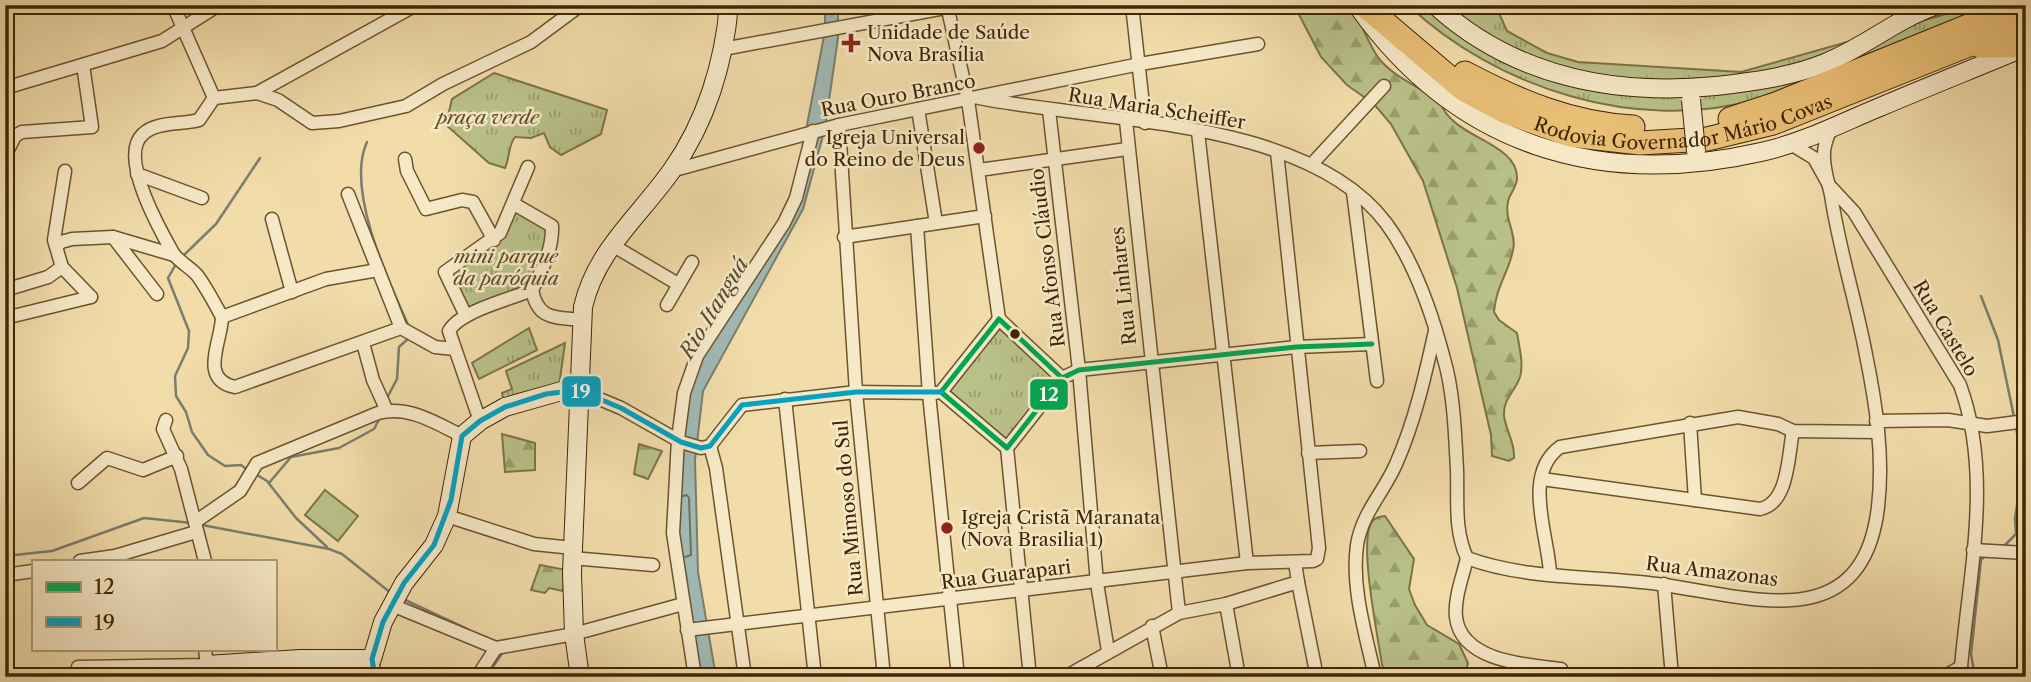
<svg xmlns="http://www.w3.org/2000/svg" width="2031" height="682" font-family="'Libre Caslon Text',serif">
  <defs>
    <pattern id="grass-tufts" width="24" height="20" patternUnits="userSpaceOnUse" patternTransform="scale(1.75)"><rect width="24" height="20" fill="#b9c189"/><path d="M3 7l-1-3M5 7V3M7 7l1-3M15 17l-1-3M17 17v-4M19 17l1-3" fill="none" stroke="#989d6e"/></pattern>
    <pattern id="forest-firs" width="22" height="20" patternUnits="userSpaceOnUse" patternTransform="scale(1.75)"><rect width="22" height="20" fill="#b9c189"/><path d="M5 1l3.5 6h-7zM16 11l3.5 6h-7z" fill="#989d6e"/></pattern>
  </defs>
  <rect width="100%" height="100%" fill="#f2ddaa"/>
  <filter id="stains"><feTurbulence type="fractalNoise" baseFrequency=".00286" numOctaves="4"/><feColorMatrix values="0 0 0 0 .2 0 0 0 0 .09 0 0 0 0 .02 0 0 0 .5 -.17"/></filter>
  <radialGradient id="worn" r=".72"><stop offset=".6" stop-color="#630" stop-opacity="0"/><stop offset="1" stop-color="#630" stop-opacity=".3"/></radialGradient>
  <g fill="url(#grass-tufts)" stroke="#7c7446" stroke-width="2">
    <path d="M1408,5H1498V11L1507,31L1547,53L1578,62L1741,72L1964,9L1974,11L1757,99C1638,134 1496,88 1408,5Z"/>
    <path d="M494,73L607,110L601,134L561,155L550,147L544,133L531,138L515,137C508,146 510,157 505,168L489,163L446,125L452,99Z"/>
    <polygon points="516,208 550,227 531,289 467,313 449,272 502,235"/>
    <polygon points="529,328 537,350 479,379 472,363"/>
    <polygon points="999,328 1054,379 1006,439 949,392"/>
    <polygon points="565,343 559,386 504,404 502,393 512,389 506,371"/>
  </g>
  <g fill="url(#forest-firs)" stroke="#7c7446" stroke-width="2">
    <path d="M1294,5H1348C1365,25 1367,45 1381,61C1397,79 1421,88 1440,101C1450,138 1516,141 1517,177C1518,186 1509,194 1508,202C1504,219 1517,234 1513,250C1509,272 1496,286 1494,312L1499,320L1517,333C1519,346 1524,364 1520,377C1515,392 1503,398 1504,416C1506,431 1515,442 1514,458L1509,461L1492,456L1491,435L1457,288L1423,181L1391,124L1374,104L1347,85L1321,57Z"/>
    <polygon points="502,434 535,443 535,470 505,472"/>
    <polygon points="639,444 662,451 648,479 634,474"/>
    <path d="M1385,516L1414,559L1409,589L1415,605L1427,625L1459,644L1468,663L1464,677H1388L1382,665C1378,637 1359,545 1371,523C1375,517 1379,517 1385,516Z"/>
    <polygon points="540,565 566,570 563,591 549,588 545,593 531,590"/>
  </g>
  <polygon fill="#b9c189" stroke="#7c7446" stroke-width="2" points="325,490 358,516 338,541 305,515"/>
  <polygon fill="#a0b9b5" stroke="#797e6e" stroke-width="2" points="825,5 838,5 838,38 825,128 803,209 703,391 695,460 698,572 716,677 698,677 673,502 689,397 695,367 789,217 810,139 807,125 825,31"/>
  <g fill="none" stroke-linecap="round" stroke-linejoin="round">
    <polyline stroke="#6f705c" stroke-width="2" points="683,496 687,495 689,498 691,555 685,557"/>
    <g stroke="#797e6e" stroke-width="2.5">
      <path d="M367,142C345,189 389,282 409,327"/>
      <polyline points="183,256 216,224 260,158"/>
      <polyline points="176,264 168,278 189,331 188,348 175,376 176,396 186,412 192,432 208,455 225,466 241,465 248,470"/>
      <polyline points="1981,296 1998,340 2014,417"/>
      <polyline points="387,398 397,379 399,347 410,337"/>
      <polyline points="254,473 267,481 296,518 327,547"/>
      <polyline points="269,483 291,457 339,448 374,429 380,418"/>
      <polyline points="202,525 329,549 342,554 391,593"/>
      <polyline points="2004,546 2016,534 2015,518 2023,468 2016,427"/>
      <polyline points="5,556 52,551 144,518 192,523"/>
      <polyline points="403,599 467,629"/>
      <polyline points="486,677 503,652"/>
      <polyline points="1975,677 1971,654 1981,560 1985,556"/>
    </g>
    <defs>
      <g id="street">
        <polyline points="173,5 214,98"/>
        <polyline points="947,5 968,100 999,319"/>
        <polyline points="1132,5 1145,123"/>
        <polyline points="723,49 961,5"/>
        <polyline points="5,88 162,41 219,5"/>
        <polyline points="257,93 278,100 312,123 339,121 406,106 443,84 531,42 581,5"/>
        <path d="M214,98L199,120C181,125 157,121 143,134C118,156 160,230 173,253C179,262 190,267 197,275C206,287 215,304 222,317"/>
        <polyline points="214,98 257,93 416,5"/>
        <path d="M979,98C1099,122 1307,118 1386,223C1414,261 1432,313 1444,359C1454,393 1455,434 1457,470C1458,500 1454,530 1467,558C1529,581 1600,575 1665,585C1756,599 1863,635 1878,507C1884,456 1876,404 1866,355C1856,301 1839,249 1831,195C1828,181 1823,167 1824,153C1824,144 1828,136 1831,128"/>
        <polyline points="918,109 936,223"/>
        <polyline points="1049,110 1079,370 1097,583 1108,651"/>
        <polyline points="1126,121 1179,613"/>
        <polyline points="839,125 856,392 884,677"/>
        <polyline points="1198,132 1247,563"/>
        <path d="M1791,144L1814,158L1829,185L1854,212L1960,385C1993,475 1969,574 1961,667L1963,677"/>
        <polyline points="5,156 15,136 22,132 92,127 83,65"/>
        <polyline points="405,159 407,171 426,209 462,200 473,202 494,240"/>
        <polyline points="1311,165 1384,86"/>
        <polyline points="979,170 1127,149"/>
        <polyline points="65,171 54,240 62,267 91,297"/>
        <polyline points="671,171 839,125 1140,64 1258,44"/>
        <polyline points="137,174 202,198"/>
        <polyline points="1353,192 1377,381"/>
        <polyline points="348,194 401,328"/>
        <polyline points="272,219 292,292"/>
        <polyline points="917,226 929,394 958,677"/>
        <polyline points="113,237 157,294"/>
        <polyline points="844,237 985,216"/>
        <polyline points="612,245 678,284"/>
        <polyline points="57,246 61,242 72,239 113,237 174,255"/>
        <polyline points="5,290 48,277 62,267"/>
        <path d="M532,290C538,320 554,317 581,320"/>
        <polyline points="667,305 692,262"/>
        <polyline points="466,316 445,272 500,233 528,167"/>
        <path d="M222,317C222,341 198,379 235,387L401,328"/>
        <polyline points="222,317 326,279 378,270"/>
        <polyline points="5,318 91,297"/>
        <polyline points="401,328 435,347 455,349"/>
        <polyline points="363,343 373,380 387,411"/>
        <polyline points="1062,378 999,319 941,392 1007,448 1062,378 1079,370 1296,347 1372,344"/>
        <polyline points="578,390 621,408 681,442 701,448 710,446 742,405 856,392 936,393"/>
        <polyline points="785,399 815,677"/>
        <polyline points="166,420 163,429 181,469 205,561"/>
        <path d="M480,421L449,331C460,311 511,299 532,290C542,270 553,249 552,226L514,204"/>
        <polyline points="1876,421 1948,420 1987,426 2026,421"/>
        <polyline points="1690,423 1695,500"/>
        <polyline points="710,446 716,468 745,677"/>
        <polyline points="1007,448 1030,677"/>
        <polyline points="1308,453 1360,451"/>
        <path d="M1542,479L1760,509C1789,503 1788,455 1793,431"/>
        <polyline points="78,483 107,458 143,470 177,456"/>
        <polyline points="447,516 534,544 573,548"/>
        <path d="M195,522L240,491L257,463L378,413C409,405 436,423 462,436"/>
        <polyline points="1973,550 2026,553"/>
        <polyline points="572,558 653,565"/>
        <path d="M1467,558C1463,576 1454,598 1456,617C1461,662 1528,665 1561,669"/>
        <polyline points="80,561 115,556 196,532"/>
        <path d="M1550,573C1548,534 1522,475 1560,447L1738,417L1778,424L1793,431L1877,432"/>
        <polyline points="5,575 33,571"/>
        <polyline points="1298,582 1317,677"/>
        <polyline points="1664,584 1672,677"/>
        <polyline points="1226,604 1239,677"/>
        <polyline points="392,605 496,648 574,634 683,604"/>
        <polyline points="1152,626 1162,677"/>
        <polyline points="687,630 1247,563 1313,561 1317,559 1319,548 1277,152"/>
        <polyline points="372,659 375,677"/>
        <polyline points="78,667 207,665 205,649"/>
        <polyline points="477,677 496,648"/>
        <polyline points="695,677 673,533 678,439 684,393 697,356 784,223 796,198 813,131"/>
        <polyline points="1065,677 1179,613 1226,604 1298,582 1295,562"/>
        <path d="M1375,677C1366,635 1351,588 1357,545C1362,513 1384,492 1396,464C1415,421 1425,376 1435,331"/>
        <polyline points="1943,677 1961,667"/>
      </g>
      <g id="secondary">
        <path d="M1435,5C1513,76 1613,96 1716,86C1752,82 1790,77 1825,63C1865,47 1896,19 1937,5"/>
        <path d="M1359,8C1457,145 1598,189 1761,152C1803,143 1841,123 1880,107C1927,87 1975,68 2023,48"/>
        <polyline points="201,677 207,665 300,659 372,659 383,622 404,583 434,545 447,516 462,436 480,421 505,407 565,390 578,390"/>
        <path d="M580,677L574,634L572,573L583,307C596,250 640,216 672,170C706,122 724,63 729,5"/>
      </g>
      <g id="highway">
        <path id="s1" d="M1364,5L1463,89L1506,112L1570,135L1640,143L1707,139L1773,123L2026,22"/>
        <polyline points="1980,46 2026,46"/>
        <path d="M1465,73C1518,101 1572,124 1633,127"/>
        <polyline points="1730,119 1776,104 2020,5"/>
      </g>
    </defs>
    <use href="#street" stroke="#6b542e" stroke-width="15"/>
    <use href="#secondary" stroke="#3e2604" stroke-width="20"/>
    <use href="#highway" stroke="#3e2604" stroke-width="25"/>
    <use href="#street" stroke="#f7e9c8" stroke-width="12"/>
    <use href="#secondary" stroke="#f7e9c8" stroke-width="18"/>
    <use href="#highway" stroke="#e9be75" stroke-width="23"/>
    <defs>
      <polyline id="secondary-bridge" points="1691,100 1696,151"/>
    </defs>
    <use href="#secondary-bridge" stroke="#3e2604" stroke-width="20" stroke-linecap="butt"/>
    <use href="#secondary-bridge" stroke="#f7e9c8" stroke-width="18"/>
    <defs>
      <polyline id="bus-1" points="1062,378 999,319 941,392 1007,448 1062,378 1079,370 1296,347 1372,344"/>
      <polyline id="bus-2" points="375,677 372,659 383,622 404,583 434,545 451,500 462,436 480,421 505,407 546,394 578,390 621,408 681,442 701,448 710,446 742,405 856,392 941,392"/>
    </defs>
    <use href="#bus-1" stroke="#f7e9c8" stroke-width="10"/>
    <use href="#bus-2" stroke="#f7e9c8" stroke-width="10"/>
    <use href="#bus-1" stroke="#00a651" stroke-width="5"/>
    <use href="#bus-2" stroke="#03a2c4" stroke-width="5"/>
  </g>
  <g fill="#8f2418" stroke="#f7e9c8" stroke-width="2.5">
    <path d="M847.5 32.5h7v7h7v7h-7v7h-7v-7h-7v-7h7z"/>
    <circle cx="979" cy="148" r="7"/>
    <circle cx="947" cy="528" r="7"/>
  </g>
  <circle fill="#3e2604" stroke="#f7e9c8" stroke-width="2.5" cx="1015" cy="334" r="6"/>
  <g text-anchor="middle" stroke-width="5" stroke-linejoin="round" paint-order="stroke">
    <g font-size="19" fill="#3e2604" stroke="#f7e9c8" text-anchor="start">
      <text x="867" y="39">Unidade de Saúde<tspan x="867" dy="22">Nova Brasília</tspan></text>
      <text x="965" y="144" text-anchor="end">Igreja Universal<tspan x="965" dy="22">do Reino de Deus</tspan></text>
      <text x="961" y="524">Igreja Cristã Maranata<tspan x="961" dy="22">(Nova Brasilia 1)</tspan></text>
    </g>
    <g font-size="19" fill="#3e2604" stroke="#f7e9c8">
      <text transform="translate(898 95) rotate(-11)" y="7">Rua Ouro Branco</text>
      <text transform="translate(1157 108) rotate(9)" y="7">Rua Maria Scheiffer</text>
      <text dy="7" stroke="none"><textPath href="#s1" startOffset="362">Rodovia Governador Mário Covas</textPath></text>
      <text transform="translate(1047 258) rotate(-97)" y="7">Rua Afonso Cláudio</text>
      <text transform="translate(1123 286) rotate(-96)" y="7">Rua Linhares</text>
      <text transform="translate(1946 328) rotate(59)" y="7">Rua Castelo</text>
      <text transform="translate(848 508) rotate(-95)" y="7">Rua Mimoso do Sul</text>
      <text transform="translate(1712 571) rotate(7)" y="7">Rua Amazonas</text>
      <text transform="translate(1006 574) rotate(-7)" y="7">Rua Guarapari</text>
    </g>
    <g font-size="19" font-style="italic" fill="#5d4d25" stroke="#f7e9c8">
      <text x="488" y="124">praça verde</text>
      <text x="506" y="263">mini parque<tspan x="506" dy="22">da paróquia</tspan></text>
    </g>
    <g font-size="21" font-style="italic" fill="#564b30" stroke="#f7e9c8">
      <text transform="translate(714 308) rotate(-59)" y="7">Rio Itanguá</text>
    </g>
  </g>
  <g stroke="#f7e9c8" stroke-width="2.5">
    <rect x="561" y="375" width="41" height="33" rx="7" fill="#03a2c4"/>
    <rect x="1029" y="378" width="40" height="33" rx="7" fill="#00a651"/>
  </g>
  <g font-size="19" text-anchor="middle" font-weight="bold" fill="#fff">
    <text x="581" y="398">19</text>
    <text x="1049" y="401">12</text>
  </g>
  <rect width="2031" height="682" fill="none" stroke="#f2ddaa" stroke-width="28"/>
  <rect x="7" y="7" width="2017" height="668" fill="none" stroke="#3e2604" stroke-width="3.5"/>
  <rect x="14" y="14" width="2003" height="654" fill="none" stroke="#3e2604" stroke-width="2"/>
  <rect x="32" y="560" width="245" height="91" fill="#f7e9c8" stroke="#ad9b7a" stroke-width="2"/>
  <rect x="46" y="582" width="35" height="10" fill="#00a651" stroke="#ad9b7a" stroke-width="2"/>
  <text x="94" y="594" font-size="21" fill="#3e2604">12</text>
  <rect x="46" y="617" width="35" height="10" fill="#03a2c4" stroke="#ad9b7a" stroke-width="2"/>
  <text x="94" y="630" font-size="21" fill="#3e2604">19</text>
  <rect width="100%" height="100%" filter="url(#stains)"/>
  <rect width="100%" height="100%" fill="url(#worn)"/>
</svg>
